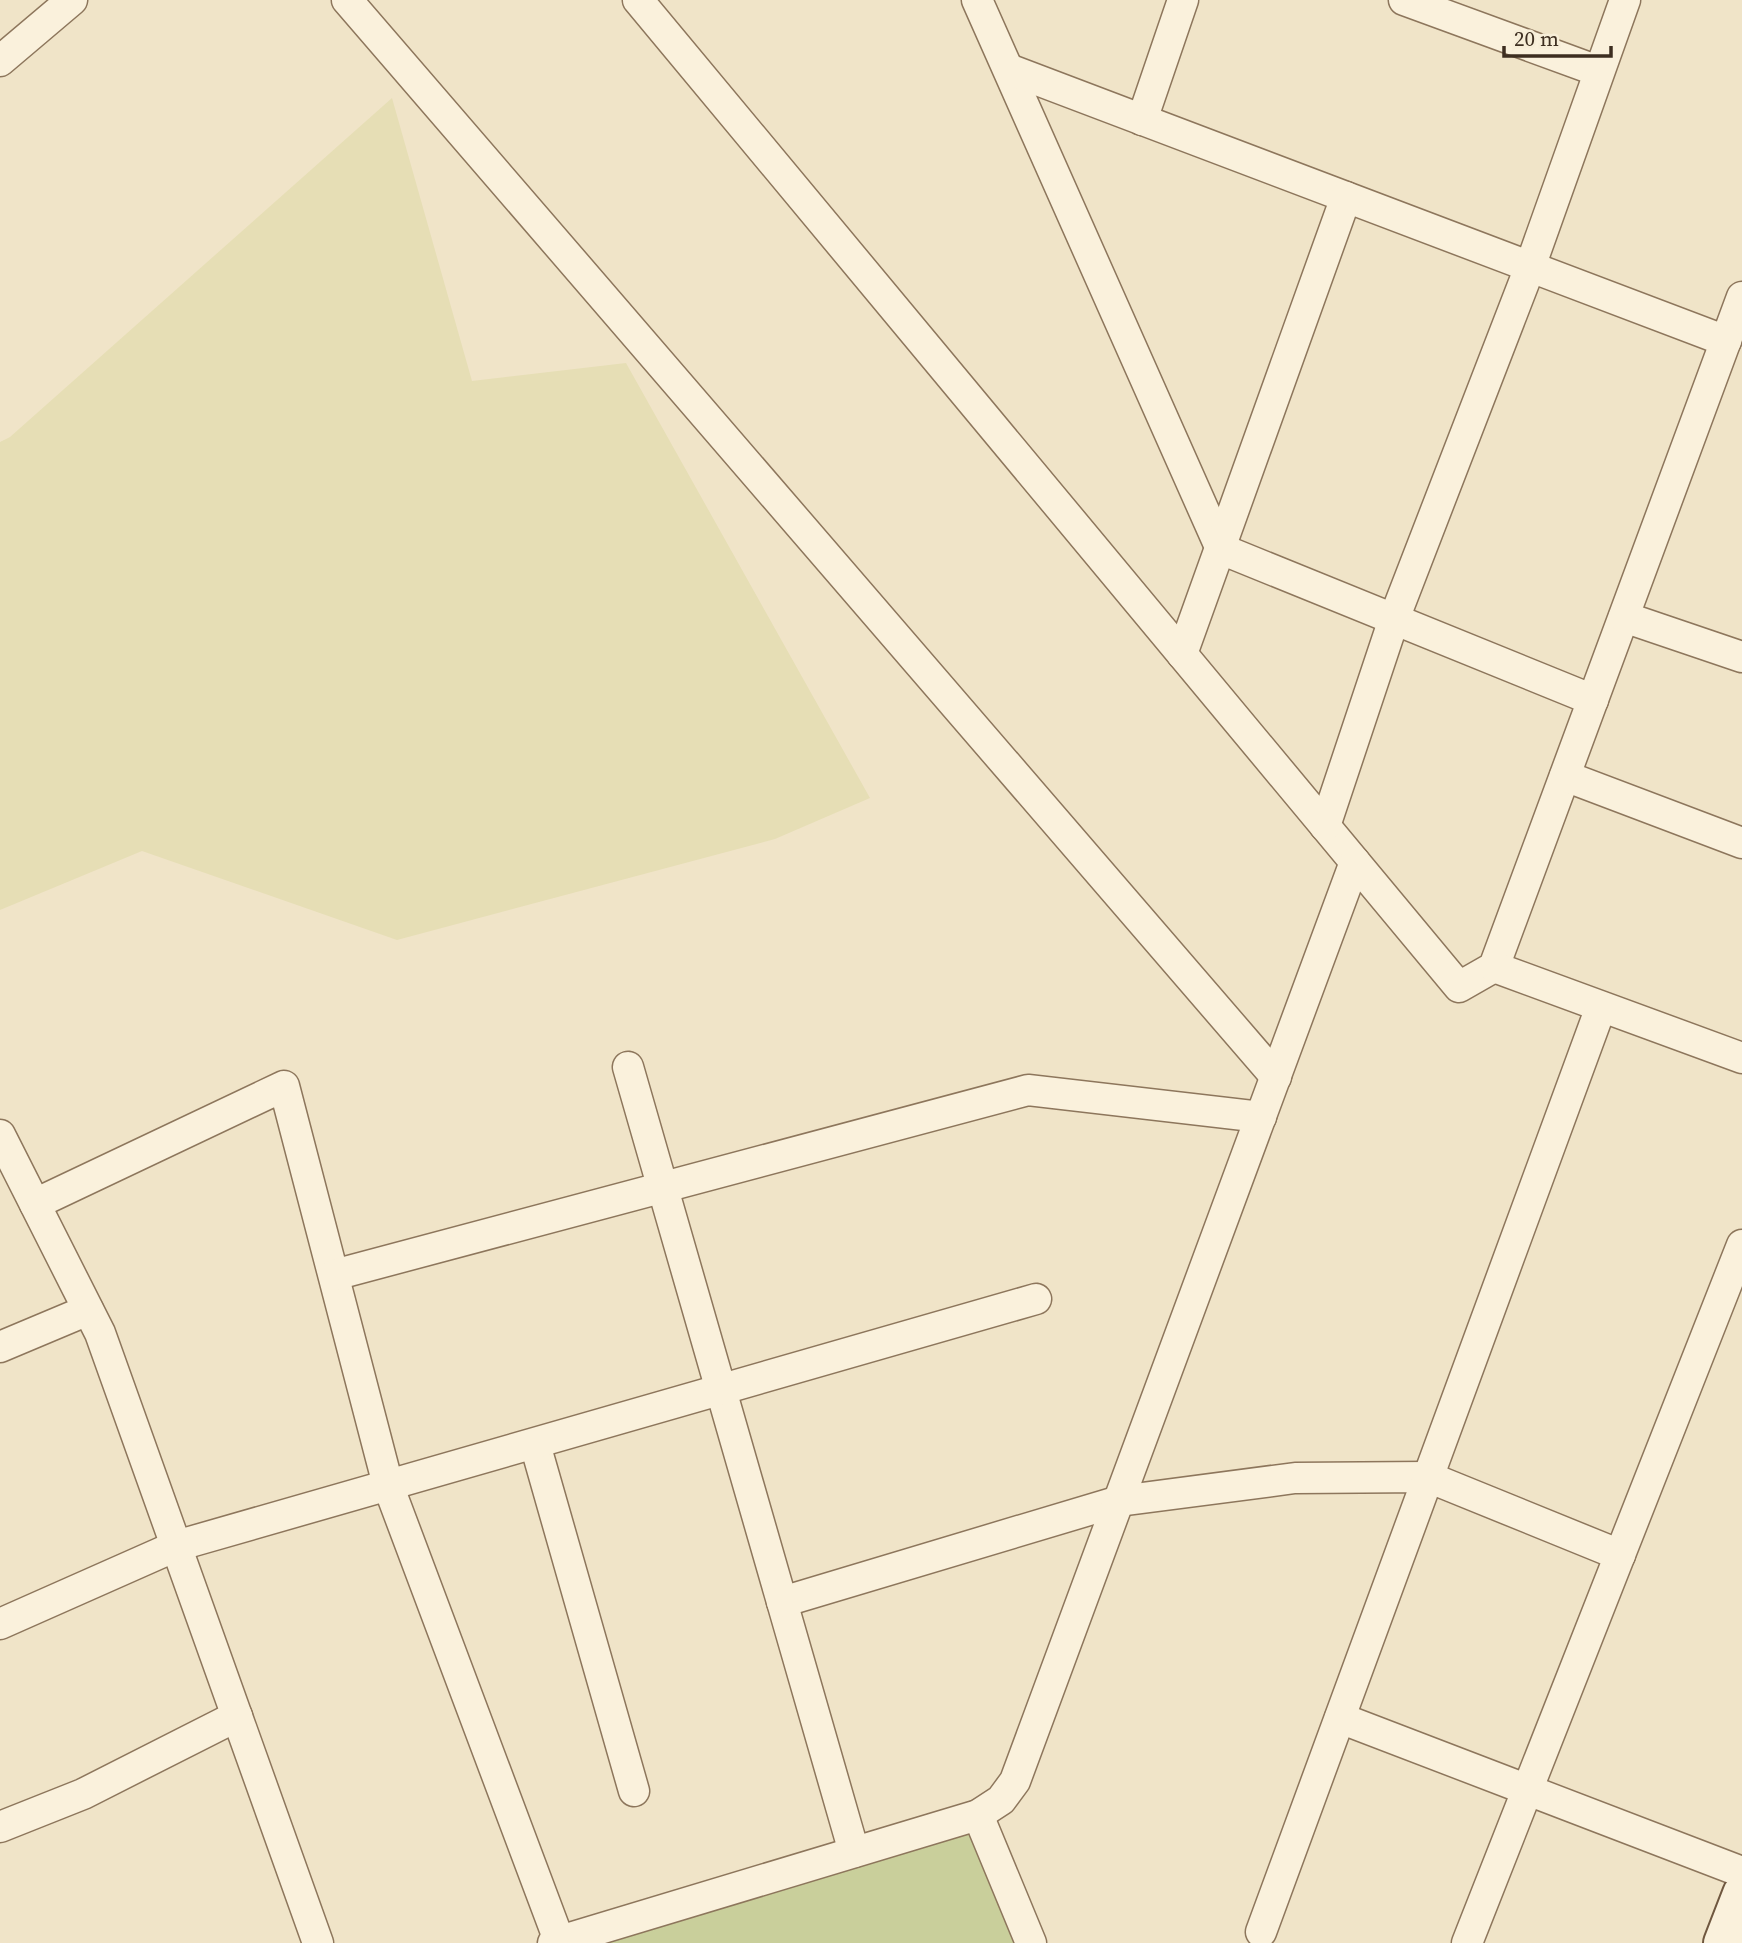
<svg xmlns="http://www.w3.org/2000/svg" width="1742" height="1943" font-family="'Source Serif 4',serif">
  <rect width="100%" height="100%" fill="#f0e4c8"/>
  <polygon fill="#e6deb5" points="392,98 472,381 626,363 870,798 775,839 397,940 142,851 0,910 0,442 10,437"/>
  <polygon fill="#c9cf9b" points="973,1826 1021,1943 599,1943"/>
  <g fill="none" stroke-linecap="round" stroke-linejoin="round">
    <defs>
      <g id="street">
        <polyline points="347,0 1276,1077"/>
        <polyline points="638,0 1459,987 1494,967 1742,297"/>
        <polyline points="977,0 1221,549 1593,700"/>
        <polyline points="1404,0 1598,71"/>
        <polyline points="0,61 72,0"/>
        <polyline points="1011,70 1726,341"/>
        <polyline points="1142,120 1183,0"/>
        <polyline points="1624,617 1742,657"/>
        <polyline points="1182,654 1346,197"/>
        <polyline points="1565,776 1742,843"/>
        <polyline points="1325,826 1394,619 1530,267 1625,0"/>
        <polyline points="1494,967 1742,1058"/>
        <polyline points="628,1067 854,1852"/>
        <polyline points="0,1135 100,1333 318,1943"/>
        <polyline points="35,1204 284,1086 388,1485 560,1943"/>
        <polyline points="334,1275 1028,1090 1261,1117"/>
        <polyline points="0,1347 88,1310"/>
        <polyline points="535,1444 634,1791"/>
        <polyline points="782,1602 1119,1501 1295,1478 1428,1477 1620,1555"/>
        <polyline points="0,1624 176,1546 1036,1299"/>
        <polyline points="1340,1718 1742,1872"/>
        <polyline points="978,1815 1031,1943"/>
        <polyline points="0,1827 83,1794 237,1716"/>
        <polyline points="1261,1932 1601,1007"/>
        <polyline points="553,1943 978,1815 1001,1800 1015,1781 1355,862"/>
        <polyline points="1467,1943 1742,1245"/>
      </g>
      <polyline id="secondary" points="1723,1943 1742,1894"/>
    </defs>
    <use href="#street" stroke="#8d765c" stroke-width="33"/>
    <use href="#secondary" stroke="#6f573f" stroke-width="42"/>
    <use href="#street" stroke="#faf1dc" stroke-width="30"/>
    <use href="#secondary" stroke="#faf1dc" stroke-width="38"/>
  </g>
  <path d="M1504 46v10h107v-10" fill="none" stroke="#3d2e20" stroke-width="3.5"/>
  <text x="1514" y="46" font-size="21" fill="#3d2e20" stroke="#f7eed8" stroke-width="5" paint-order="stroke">20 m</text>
</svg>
